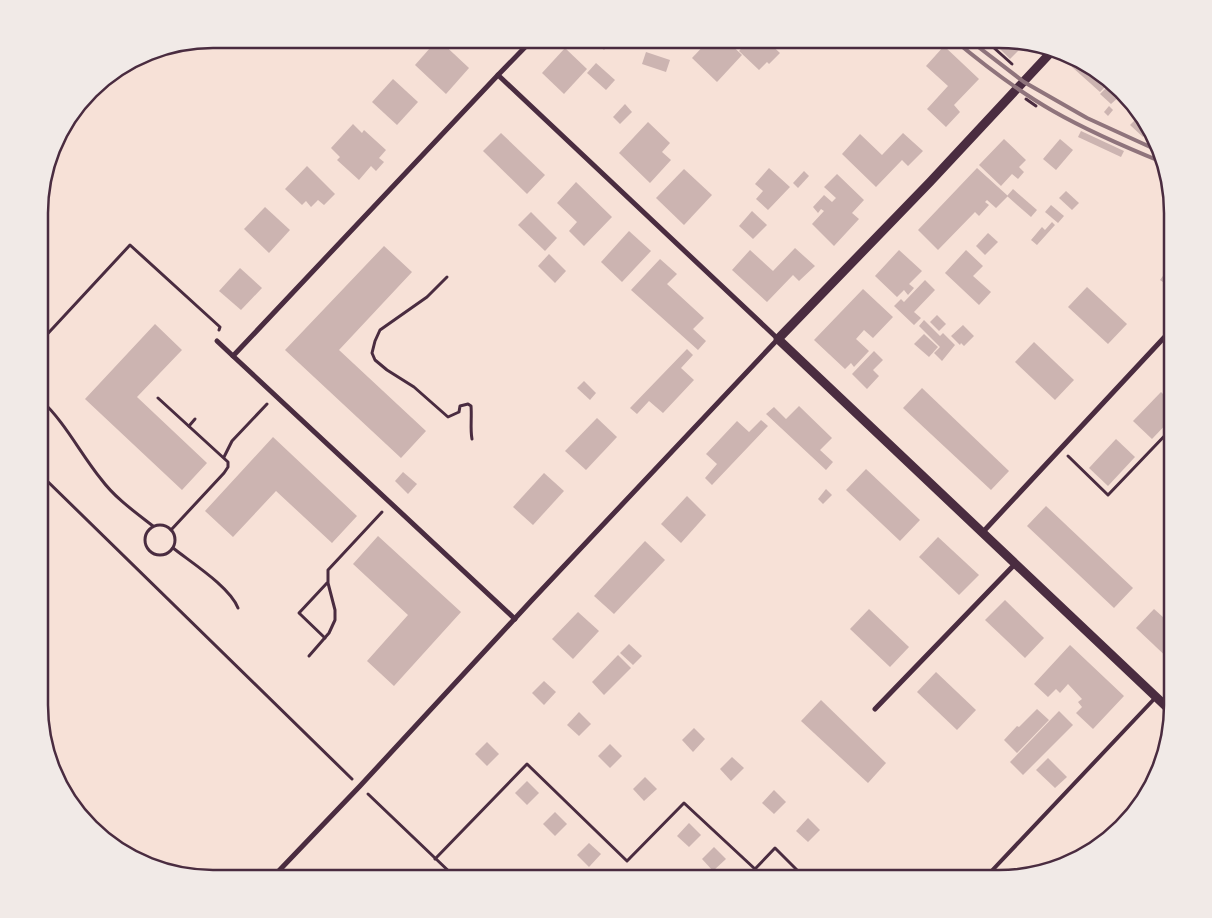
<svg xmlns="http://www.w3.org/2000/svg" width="1212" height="918" font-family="Poppins,sans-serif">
  <rect width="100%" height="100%" fill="#f7e1d7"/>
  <g fill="#ccb4b1">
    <polygon points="438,39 469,68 446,94 415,65"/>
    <polygon points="591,39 614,39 604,50"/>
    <polygon points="710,39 725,39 742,55 717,82 692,58"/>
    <polygon points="755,39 765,39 780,53 769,64 767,62 759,70 739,51 746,43 749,46"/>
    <polygon points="990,39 1011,39 1026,43 1010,59"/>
    <polygon points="944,46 979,79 954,105 960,112 946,127 927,109 948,86 926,66"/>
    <polygon points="565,48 587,69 564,94 542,73"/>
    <polygon points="646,52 670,60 666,72 642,64"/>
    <polygon points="1079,60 1111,81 1100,92 1072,67"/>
    <polygon points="596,63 615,80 606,90 587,73"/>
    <polygon points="393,79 418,102 397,125 372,102"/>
    <polygon points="1110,84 1121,95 1111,104 1100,94"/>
    <polygon points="625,104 632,112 620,124 613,117"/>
    <polygon points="1109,106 1113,110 1108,116 1104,112"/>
    <polygon points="1140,115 1150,129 1143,137 1130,125"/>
    <polygon points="648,122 670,143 662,152 671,160 650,183 619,153"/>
    <polygon points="353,124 362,133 364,130 386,150 379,158 384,162 376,171 371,166 359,180 337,160 340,157 331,148"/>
    <polygon points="1081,131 1124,151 1121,157 1078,137"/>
    <polygon points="501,133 545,175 527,194 483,151"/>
    <polygon points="903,133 923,151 908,166 902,160 876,187 842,154 860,134 882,155"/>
    <polygon points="1004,139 1026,160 1019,167 1024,172 1018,179 1012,174 1001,186 979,165"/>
    <polygon points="1060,139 1073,150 1056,170 1043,159"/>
    <polygon points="307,166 335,194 324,205 318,200 311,207 306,201 302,205 285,189"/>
    <polygon points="769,168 790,187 768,210 756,199 763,191 755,184"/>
    <polygon points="977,168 1008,196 996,208 987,200 985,202 989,205 979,216 975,212 938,250 918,230"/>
    <polygon points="684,169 712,195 684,225 656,198"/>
    <polygon points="804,171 809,176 798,188 793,183"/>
    <polygon points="837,174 864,200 852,213 859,219 834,246 812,224 824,211 821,209 818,213 813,207 824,195 832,202 836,198 824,187"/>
    <polygon points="576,182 612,217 584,246 569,231 577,222 557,203"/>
    <polygon points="1013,189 1037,210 1031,217 1007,196"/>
    <polygon points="1066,191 1079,203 1072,210 1059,198"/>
    <polygon points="1051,205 1064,216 1058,223 1045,212"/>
    <polygon points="265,207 290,230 269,253 244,229"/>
    <polygon points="752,211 767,225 753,239 739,226"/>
    <polygon points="531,212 557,238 545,251 518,225"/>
    <polygon points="1052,222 1055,225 1037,245 1031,240 1042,227 1045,230"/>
    <polygon points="629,231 651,251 622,282 601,262"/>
    <polygon points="988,233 998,242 985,255 976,246"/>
    <polygon points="384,246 412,272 339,350 426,431 401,458 285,350"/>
    <polygon points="795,248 815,266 799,281 793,275 767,302 732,270 750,250 773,271"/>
    <polygon points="899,250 922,271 909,284 914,288 908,295 904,290 897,297 875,276"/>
    <polygon points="966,250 983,266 973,276 991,292 979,305 945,273"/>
    <polygon points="549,254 566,271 555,283 538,266"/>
    <polygon points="660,259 677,274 667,284 704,318 693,329 706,341 698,350 631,290"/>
    <polygon points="1173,262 1173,289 1160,280"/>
    <polygon points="240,268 262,288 241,310 219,291"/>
    <polygon points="925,280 935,290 914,312 921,318 914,325 894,306 901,299 904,302"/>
    <polygon points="1087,287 1127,324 1108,344 1068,307"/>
    <polygon points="863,289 893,317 873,338 864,330 856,339 869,351 854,367 851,363 845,369 814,340"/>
    <polygon points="937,315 946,324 939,331 930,322"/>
    <polygon points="924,320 940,336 943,333 955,345 942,361 934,353 940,347 919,326"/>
    <polygon points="155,324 182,350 137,397 207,463 182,490 85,399"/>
    <polygon points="963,325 974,336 964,346 961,343 960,345 951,336"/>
    <polygon points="924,334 938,347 929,357 914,344"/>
    <polygon points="1034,342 1074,380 1055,400 1015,362"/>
    <polygon points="687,349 693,355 681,368 694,380 663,413 649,401 637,414 630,408"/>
    <polygon points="874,351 883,360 873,370 879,376 867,389 852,374"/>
    <polygon points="584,381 596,393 590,400 577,388"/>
    <polygon points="922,388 1009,471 991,490 903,408"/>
    <polygon points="1161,392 1173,404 1173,417 1152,439 1133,421"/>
    <polygon points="799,406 832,438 820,450 833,462 826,470 766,414 774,407 786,419"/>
    <polygon points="597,418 617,437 586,470 565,451"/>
    <polygon points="761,420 768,426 712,485 705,478 717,464 706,454 737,421 749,432"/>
    <polygon points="273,437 357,516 332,543 276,491 233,537 205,511"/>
    <polygon points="1116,439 1135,457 1108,486 1089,468"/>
    <polygon points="866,469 920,520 900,541 846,490"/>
    <polygon points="403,472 417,484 408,494 395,481"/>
    <polygon points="544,473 564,491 533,525 513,507"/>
    <polygon points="826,489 832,495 823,504 818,499"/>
    <polygon points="687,496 706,515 681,543 661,524"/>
    <polygon points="1046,506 1133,588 1114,608 1027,526"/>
    <polygon points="378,536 461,612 394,686 367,661 408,615 353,564"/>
    <polygon points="938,537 979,575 959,595 919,557"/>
    <polygon points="645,541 665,560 614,614 594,596"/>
    <polygon points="1005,600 1044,638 1025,658 985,620"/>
    <polygon points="869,609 909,647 890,667 850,629"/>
    <polygon points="1154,609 1173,626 1173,663 1136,628"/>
    <polygon points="578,612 599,631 573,659 552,639"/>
    <polygon points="629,644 642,656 633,665 620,653"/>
    <polygon points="1070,645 1124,696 1093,729 1076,713 1082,707 1078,702 1082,699 1068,684 1060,693 1056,689 1048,697 1034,684"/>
    <polygon points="618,655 631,668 604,695 592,682"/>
    <polygon points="936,672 976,710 957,730 917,692"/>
    <polygon points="544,681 556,692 544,705 532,693"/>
    <polygon points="821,700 886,763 868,783 801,721"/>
    <polygon points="1037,709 1049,720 1017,753 1004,740 1017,726 1019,727"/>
    <polygon points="1059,711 1073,725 1023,775 1010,762"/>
    <polygon points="579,712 591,724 579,736 567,725"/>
    <polygon points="694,728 705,739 693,752 682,740"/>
    <polygon points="487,742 499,754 487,766 475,754"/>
    <polygon points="610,744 622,756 610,768 598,756"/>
    <polygon points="732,757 744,768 731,781 720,769"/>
    <polygon points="1048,758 1067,777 1055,788 1036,770"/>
    <polygon points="645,777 657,789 644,801 633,789"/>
    <polygon points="527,781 539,793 527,805 515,793"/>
    <polygon points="774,790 786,802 774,814 762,803"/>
    <polygon points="555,812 567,824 555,836 543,824"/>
    <polygon points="808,818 820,830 808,842 796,831"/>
    <polygon points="689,823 701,835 689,847 677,836"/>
    <polygon points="589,843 601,854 589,867 577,855"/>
    <polygon points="714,847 726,859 713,871 702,859"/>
    <polygon points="638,869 648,879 627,879"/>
    <polygon points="777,869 787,879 766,879"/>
    <polygon points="875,873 882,879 869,879"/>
  </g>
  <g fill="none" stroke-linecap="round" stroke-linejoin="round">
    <g stroke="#4a2c40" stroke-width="3">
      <polyline points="984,39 1012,64"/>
      <polyline points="1026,99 1036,106"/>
      <path d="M447,277L427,297L380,330L375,341L372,353L375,360L387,370L414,387L448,417L459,412L460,406L468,404L471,406C472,417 470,429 472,439"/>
      <polyline points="40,342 130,245 220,327 219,330"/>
      <polyline points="158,398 228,462 228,467 224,473 171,530"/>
      <path d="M40,399C65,422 80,453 101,479C115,498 135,512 153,526"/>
      <polyline points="189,426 195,419"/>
      <polyline points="1068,456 1108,495 1173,427"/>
      <polyline points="224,457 232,441 267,404"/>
      <polyline points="40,474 352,779"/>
      <circle cx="160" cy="540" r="15"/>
      <path d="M173,548C192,563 230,587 238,608"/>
      <polyline points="325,638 299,613 327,583"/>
      <polyline points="309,656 329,633 335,620 335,610 328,583 328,570 382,512"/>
      <polyline points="368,794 457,879"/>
      <polyline points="435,859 527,764 627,861 684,803 755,869 775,848 806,879"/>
      <polyline points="744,879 755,869"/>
    </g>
    <polyline stroke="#4a2c40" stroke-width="4" points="984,879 1156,697"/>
    <g stroke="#4a2c40" stroke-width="5">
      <polyline points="498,75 233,356 515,619"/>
      <polyline points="217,341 233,356"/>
      <polyline points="982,533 1173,328"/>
      <polyline points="875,709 1015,564"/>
      <polyline points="271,879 360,786 532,600 778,339 498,75 533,39"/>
    </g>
    <polyline stroke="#4a2c40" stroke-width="9" points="1054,49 930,182 778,339 1173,713"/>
    <g stroke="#8f747c" stroke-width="4">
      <path d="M953,39C984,65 1018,91 1053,111C1088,131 1125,147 1162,162"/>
      <polyline points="968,39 1024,82 1087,118 1159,151"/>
    </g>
  </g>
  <path d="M0 0H1212V918H0ZM213 48H999A165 165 0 0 1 1164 213V705A165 165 0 0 1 999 870H213A165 165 0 0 1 48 705V213A165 165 0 0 1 213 48Z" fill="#f1eae7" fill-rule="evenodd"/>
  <path fill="none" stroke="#4a2c40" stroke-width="2.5" d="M213 48H999A165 165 0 0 1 1164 213V705A165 165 0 0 1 999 870H213A165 165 0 0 1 48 705V213A165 165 0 0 1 213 48Z"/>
</svg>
